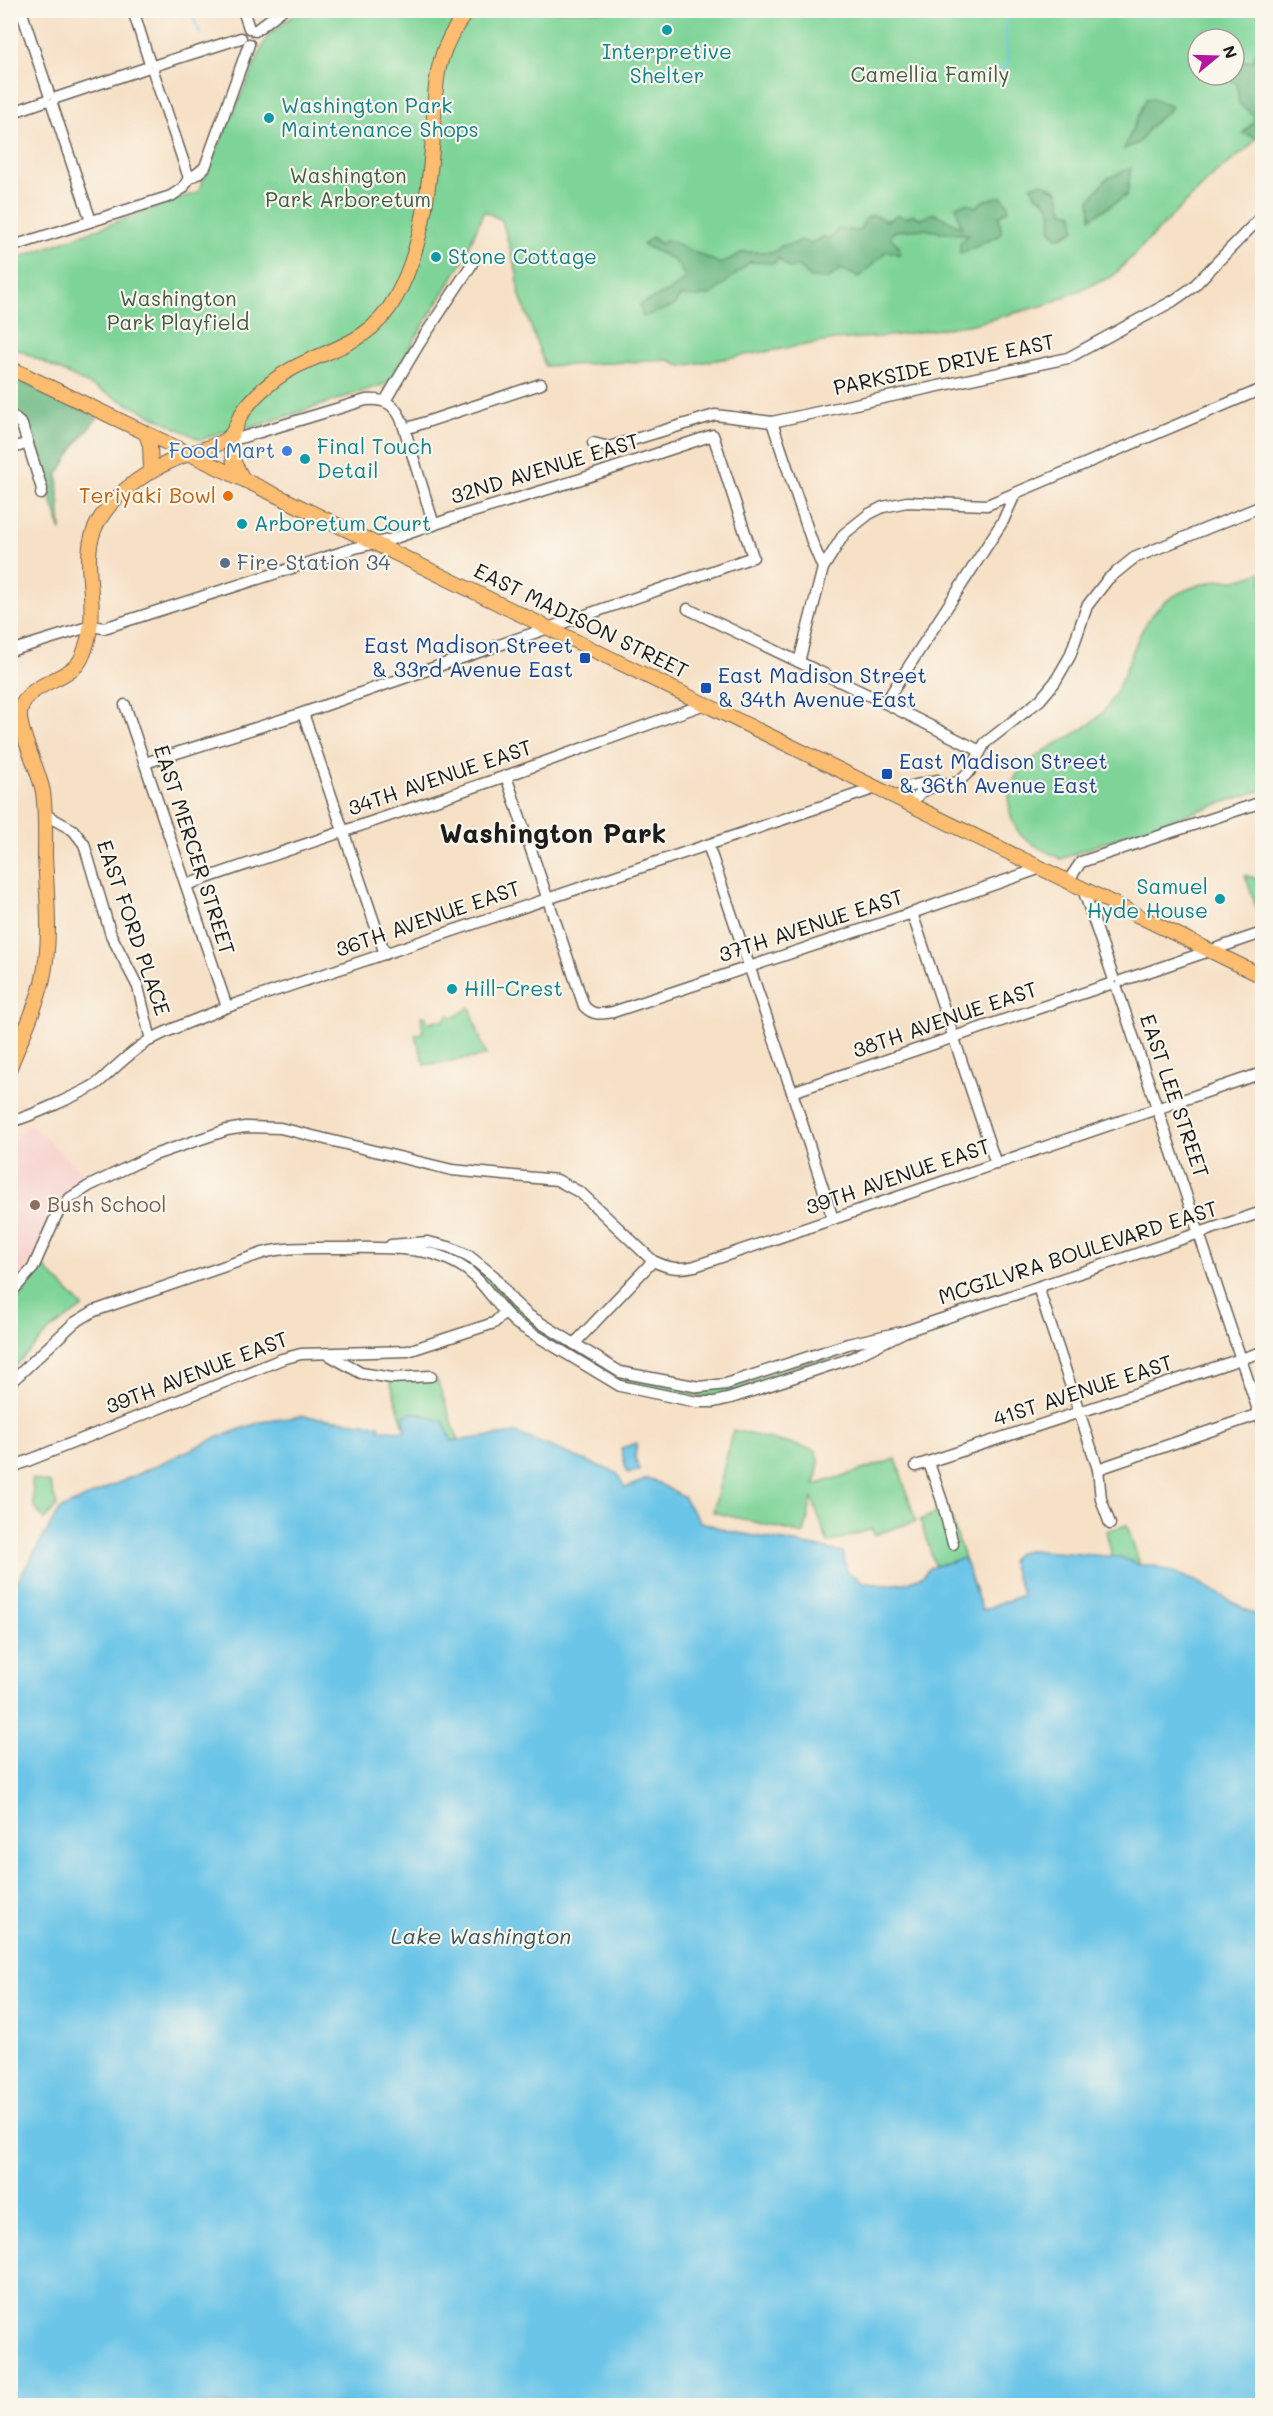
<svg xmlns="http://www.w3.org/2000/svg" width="1273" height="2416" font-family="Mali,sans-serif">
  <rect width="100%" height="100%" fill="#fbf7ec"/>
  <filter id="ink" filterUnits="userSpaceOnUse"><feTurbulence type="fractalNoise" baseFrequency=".0167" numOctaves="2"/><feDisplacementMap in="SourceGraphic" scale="12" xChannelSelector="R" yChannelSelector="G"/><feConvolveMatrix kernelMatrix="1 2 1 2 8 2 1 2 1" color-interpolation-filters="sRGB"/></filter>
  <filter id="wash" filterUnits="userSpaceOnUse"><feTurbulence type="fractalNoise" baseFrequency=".008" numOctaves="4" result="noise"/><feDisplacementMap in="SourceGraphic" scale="24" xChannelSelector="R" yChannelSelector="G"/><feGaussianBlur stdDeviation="1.35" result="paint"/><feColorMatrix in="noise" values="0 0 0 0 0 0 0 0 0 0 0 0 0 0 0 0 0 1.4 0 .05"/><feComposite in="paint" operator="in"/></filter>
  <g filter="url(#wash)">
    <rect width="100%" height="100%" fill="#f6e0c6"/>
    <polygon fill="#f7d0cd" points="31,1124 85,1176 67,1196 36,1256 10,1286 10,1136 14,1137"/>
    <g fill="#7ed498" stroke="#4d785a" stroke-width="1.5" fill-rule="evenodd">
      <path d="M300,11H1262V132L1247,149L1216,173L1183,205L1113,276L1045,305L973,324L891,336L834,340L681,366L670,360L545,366L519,293L517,274L502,220L484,211L463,261L388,383L238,432H221L201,440L11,346L10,261L198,192L268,35ZM1198,39H1234V75H1198Z"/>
      <path d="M1262,572V790L1121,836L1061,859C1033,844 1012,840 1009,804C1005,758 1067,744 1095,720C1131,688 1127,633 1164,603C1177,592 1197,585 1214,581C1222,579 1232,581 1241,579C1248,577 1255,574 1262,572Z"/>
      <polygon points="1262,873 1262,920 1261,921 1245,875 1257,879"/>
      <polygon points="470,1007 486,1056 425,1065 415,1035 423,1032 421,1016 425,1016 428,1023 436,1020 443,1021 448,1015 455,1017"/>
      <polygon points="426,1247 459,1254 489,1277 507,1300 614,1373 700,1391 748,1380 750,1387 721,1397 699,1397 614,1380 514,1316 492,1289 426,1249"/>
      <polygon points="44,1267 83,1307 50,1330 11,1370 11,1304"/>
      <polygon points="841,1351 841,1356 753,1385 751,1379"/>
      <polygon points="389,1377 437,1380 458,1440 452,1441 443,1421 405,1431"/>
      <polygon points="733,1430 815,1450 819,1462 815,1485 896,1459 916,1521 874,1535 872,1529 828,1543 812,1498 804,1534 713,1512"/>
      <polygon points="32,1479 50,1483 57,1506 44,1520 34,1506"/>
      <polygon points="948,1508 964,1558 935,1566 920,1520"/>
      <polygon points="1127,1525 1140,1565 1112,1557 1106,1531"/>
    </g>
    <g fill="#66b680" stroke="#41694e" stroke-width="1.5">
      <polygon points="1262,50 1262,85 1260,90 1262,99 1262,140 1243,133 1253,123 1255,116 1239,104 1237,84 1225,75 1234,75 1234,55 1240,57 1244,61 1253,61 1254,54"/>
      <path d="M1153,98L1172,107C1166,114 1160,117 1153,124C1139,138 1148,140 1124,149L1146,99Z"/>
      <polygon points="1131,168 1127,195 1091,218 1090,200 1106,179"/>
      <path d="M1042,183L1058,191L1063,210L1073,213L1075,230L1058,238L1050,229C1054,211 1051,203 1035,194L1031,186Z"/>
      <path d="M1001,196L1008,204V210L999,216L1001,231L999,236L960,254V243L969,234L944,233L924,229L895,231L890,237L899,246L900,255L887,251L859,277L841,269L828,279L811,278L798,266L789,268L778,258L775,263L750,262L711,295L697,297L680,296L674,306L643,317L640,305L673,289L685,278C677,255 662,255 643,245L652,237L660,244L668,240L721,264L743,252H775L781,246L794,244L801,240L810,244L823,237L831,238L838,229L859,231L866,218L875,215L886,221L898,215L906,218L913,214L921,219L934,213L961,227L956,206L966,203L976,207L983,201Z"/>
      <polygon points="18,378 98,417 77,443 58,474 61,531 25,420 18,411 11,407 10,381 15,383"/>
    </g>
    <g fill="#6ac5e8" stroke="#437082" stroke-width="1.5">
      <polygon points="414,1412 443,1421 452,1441 516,1433 617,1473 625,1488 647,1479 653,1480 683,1497 699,1521 728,1531 843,1552 847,1572 864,1582 883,1585 906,1583 923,1576 929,1568 964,1558 982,1610 1023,1595 1010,1561 1017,1553 1026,1550 1120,1557 1140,1565 1153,1565 1198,1582 1262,1619 1262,2405 11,2405 10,1617 15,1611 12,1591 59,1510 216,1438 261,1422 303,1416 379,1425 380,1430 405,1431 404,1416"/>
      <polygon points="637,1443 635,1457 639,1470 627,1473 621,1448"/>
    </g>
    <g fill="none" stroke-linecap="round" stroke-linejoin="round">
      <g stroke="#6ac5e8" stroke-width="2">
        <polyline points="191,10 200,34"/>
        <path d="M990,76C1012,67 1009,61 1006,41C1005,31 1007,20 1007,10"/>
      </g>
    </g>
  </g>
  <g filter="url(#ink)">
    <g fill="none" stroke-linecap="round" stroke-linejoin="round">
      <defs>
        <g id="minor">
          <polyline points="21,10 49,94"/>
          <polyline points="133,10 149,61"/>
          <polyline points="243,10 249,28"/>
          <polyline points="255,31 282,10"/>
          <polyline points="156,65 241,38"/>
          <polyline points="153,71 189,178"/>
          <polyline points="56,98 146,68"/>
          <polyline points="52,104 91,221"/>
          <polyline points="10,113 45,101"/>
          <polyline points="189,178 197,174 205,167 249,44"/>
          <polyline points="10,247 171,196 183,188 189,178"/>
          <polyline points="385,401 419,344 472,264"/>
          <polyline points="10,414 22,425 42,489 41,494"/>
          <polyline points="772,422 812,542 823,568"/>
          <polyline points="405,429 541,384"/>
          <path d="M230,436L240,438L366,400C384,398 395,404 402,421L434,525"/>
          <polyline points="593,443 609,447 715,415 772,422 1068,358 1173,301 1193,287 1262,216"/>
          <polyline points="10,449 28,443"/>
          <polyline points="688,609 885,703 980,751"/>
          <polyline points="10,651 91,626 104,628 355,548 392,539 453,518 581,479 713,435 753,557 303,713 145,763"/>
          <polyline points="799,662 823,568 844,534 869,514 883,507 907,502 987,505 1262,389"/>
          <polyline points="885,703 1003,521 1015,494"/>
          <polyline points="125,705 227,1007"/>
          <polyline points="303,713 385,954"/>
          <path d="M506,776L584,1006C593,1016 601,1014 613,1012L912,913L1041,868"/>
          <polyline points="899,799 907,787 937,780"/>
          <polyline points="911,805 920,793 930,788 958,782 970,771 985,743 1040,700 1055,682 1070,656 1087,606 1108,579 1134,558 1262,506"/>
          <polyline points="44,814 73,830 84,844 111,935 138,987 151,1040"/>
          <polyline points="708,845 792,1092 833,1219"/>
          <polyline points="1068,881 1081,862 1262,802"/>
          <polyline points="186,885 506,776 705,704"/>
          <polyline points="1083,889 1113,977"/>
          <polyline points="912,913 996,1164"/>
          <polyline points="1121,981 1262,933"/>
          <polyline points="1117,988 1262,1422"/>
          <polyline points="792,1092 1110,984"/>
          <path d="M10,1121C22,1121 89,1090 99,1082C116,1067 130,1052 150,1040C173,1027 202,1018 227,1007L876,788"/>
          <polyline points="391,1245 428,1242 449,1247 469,1256 494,1276 513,1301 528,1315 620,1372 699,1387 726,1384 848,1344 906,1331 1262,1212"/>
          <polyline points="1038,1287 1098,1469 1101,1499 1110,1524"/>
          <path d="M10,1294L33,1268L56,1216L70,1198L89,1186L151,1156L227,1130L245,1127L280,1128L452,1170L557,1180L581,1193L653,1261C668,1268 678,1270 695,1266L1262,1073"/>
          <polyline points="574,1344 653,1261"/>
          <polyline points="327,1354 361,1373 392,1378 431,1376"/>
          <path d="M10,1383L74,1323L94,1311L263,1253C284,1247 306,1248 327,1248C362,1248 400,1246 434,1254C446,1258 457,1263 467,1270C487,1285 497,1308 517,1324L620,1386L697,1402H714L731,1398L852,1358L906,1331"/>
          <polyline points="929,1463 942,1501 953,1544"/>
          <polyline points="916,1466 1262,1352"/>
          <polyline points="10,1468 282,1359 301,1354 408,1351 494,1323 504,1313"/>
          <polyline points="1098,1469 1260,1414"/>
        </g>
        <g id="major">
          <polyline points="10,368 286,500 1262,976"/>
          <polyline points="146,434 150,445 151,470"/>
          <polyline points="230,436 234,463 243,479"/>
          <path d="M10,1067C21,1039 35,1011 42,983C52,941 47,899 45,856C45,835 46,813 43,792C39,769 18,731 20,713C24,685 60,682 77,665C85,655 88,641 90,629C97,594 79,555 98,522C117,489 153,467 188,454C200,450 219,446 229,437C235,432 237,421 241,415C249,402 260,391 272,382C314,348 366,353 396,297C420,253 428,199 432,149C437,93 429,58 468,10"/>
        </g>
      </defs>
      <use href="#minor" stroke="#686158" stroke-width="13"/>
      <use href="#major" stroke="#686158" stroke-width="16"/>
      <use href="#minor" stroke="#fff" stroke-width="10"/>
      <use href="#major" stroke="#fcbd6f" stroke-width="14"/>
    </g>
  </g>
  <g fill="#0f9aa8" stroke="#fbf7ec" stroke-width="2">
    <circle cx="667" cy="30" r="6"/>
    <circle cx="269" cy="118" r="6"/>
    <circle cx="436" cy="257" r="6"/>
    <circle cx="305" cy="459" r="6"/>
    <circle cx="242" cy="524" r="6"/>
    <circle cx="1220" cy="899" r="6"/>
    <circle cx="452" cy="989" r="6"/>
  </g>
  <circle fill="#3f7fe0" stroke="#fbf7ec" stroke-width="2" cx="287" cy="451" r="6"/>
  <circle fill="#e8710a" stroke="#fbf7ec" stroke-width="2" cx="228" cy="496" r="6"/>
  <circle fill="#5c6f8a" stroke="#fbf7ec" stroke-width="2" cx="225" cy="563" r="6"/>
  <g fill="#1a4fb4" stroke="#fbf7ec" stroke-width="2">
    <rect x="579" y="652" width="12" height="12" rx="3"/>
    <rect x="700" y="682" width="12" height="12" rx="3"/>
    <rect x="881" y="768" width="12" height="12" rx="3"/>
  </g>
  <circle fill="#8d6e63" stroke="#fbf7ec" stroke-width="2" cx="35" cy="1205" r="6"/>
  <g text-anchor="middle" stroke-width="4.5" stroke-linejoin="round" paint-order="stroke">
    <g font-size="21" fill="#0d838f" stroke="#fbf7ec" text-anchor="start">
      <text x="667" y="59" text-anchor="middle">Interpretive<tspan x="667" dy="24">Shelter</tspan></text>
      <text x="281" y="113">Washington Park<tspan x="281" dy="24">Maintenance Shops</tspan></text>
      <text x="448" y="264">Stone Cottage</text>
      <text x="317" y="454">Final Touch<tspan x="317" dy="24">Detail</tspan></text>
      <text x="254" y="531">Arboretum Court</text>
      <text x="1208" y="894" text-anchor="end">Samuel<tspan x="1208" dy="24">Hyde House</tspan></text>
      <text x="464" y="996">Hill-Crest</text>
    </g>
    <g font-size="21" fill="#3e5c47" stroke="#fbf7ec">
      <text x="930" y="82">Camellia Family</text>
      <text x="348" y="183">Washington<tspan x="348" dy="24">Park Arboretum</tspan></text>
      <text x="178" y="306">Washington<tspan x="178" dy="24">Park Playfield</tspan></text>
    </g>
    <g font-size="21" fill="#1c1c1c" stroke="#fbf7ec">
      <text transform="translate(944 365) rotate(-12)" y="7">PARKSIDE DRIVE EAST</text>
      <text transform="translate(545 469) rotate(-17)" y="7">32ND AVENUE EAST</text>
      <text transform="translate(581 621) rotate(26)" y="7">EAST MADISON STREET</text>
      <text transform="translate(440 778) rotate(-19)" y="7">34TH AVENUE EAST</text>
      <text transform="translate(194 850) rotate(72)" y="7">EAST MERCER STREET</text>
      <text transform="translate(428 919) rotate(-19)" y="7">36TH AVENUE EAST</text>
      <text transform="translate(811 926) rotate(-18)" y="7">37TH AVENUE EAST</text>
      <text transform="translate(133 928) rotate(71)" y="7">EAST FORD PLACE</text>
      <text transform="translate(945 1020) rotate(-19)" y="7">38TH AVENUE EAST</text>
      <text transform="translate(1174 1096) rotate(71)" y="7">EAST LEE STREET</text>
      <text transform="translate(898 1177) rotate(-19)" y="7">39TH AVENUE EAST</text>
      <text transform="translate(1078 1253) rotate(-18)" y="7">MCGILVRA BOULEVARD EAST</text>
      <text transform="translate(197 1373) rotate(-21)" y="7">39TH AVENUE EAST</text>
      <text transform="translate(1083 1391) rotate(-18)" y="7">41ST AVENUE EAST</text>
    </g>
    <g font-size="21" fill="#366cbe" stroke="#fbf7ec" text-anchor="end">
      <text x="275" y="458">Food Mart</text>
    </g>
    <g font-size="21" fill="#c56008" stroke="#fbf7ec" text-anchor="end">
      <text x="216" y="503">Teriyaki Bowl</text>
    </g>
    <g font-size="21" fill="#4e5e75" stroke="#fbf7ec" text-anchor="start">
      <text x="237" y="570">Fire Station 34</text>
    </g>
    <g font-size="21" fill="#164399" stroke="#fbf7ec" text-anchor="start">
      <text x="573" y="653" text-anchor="end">East Madison Street<tspan x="573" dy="24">&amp; 33rd Avenue East</tspan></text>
      <text x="718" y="683">East Madison Street<tspan x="718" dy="24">&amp; 34th Avenue East</tspan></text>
      <text x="899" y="769">East Madison Street<tspan x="899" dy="24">&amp; 36th Avenue East</tspan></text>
    </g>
    <g font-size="21" fill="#785e54" stroke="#fbf7ec" text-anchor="start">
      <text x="47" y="1212">Bush School</text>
    </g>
    <g font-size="22" font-style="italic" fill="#375763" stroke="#fbf7ec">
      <text x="481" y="1944">Lake Washington</text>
    </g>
    <g font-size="27" font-weight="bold" fill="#1c1c1c" stroke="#fbf7ec">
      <text x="553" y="843">Washington Park</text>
    </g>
  </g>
  <rect width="1273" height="2416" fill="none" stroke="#fbf7ec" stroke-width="36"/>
  <g transform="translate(1216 57) rotate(71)"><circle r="28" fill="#fbf7ec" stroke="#a29f99" stroke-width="1.5"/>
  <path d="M0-4.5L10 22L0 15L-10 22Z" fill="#b5179e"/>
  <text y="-9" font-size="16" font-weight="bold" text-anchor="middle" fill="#1c1c1c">N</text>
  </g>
</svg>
